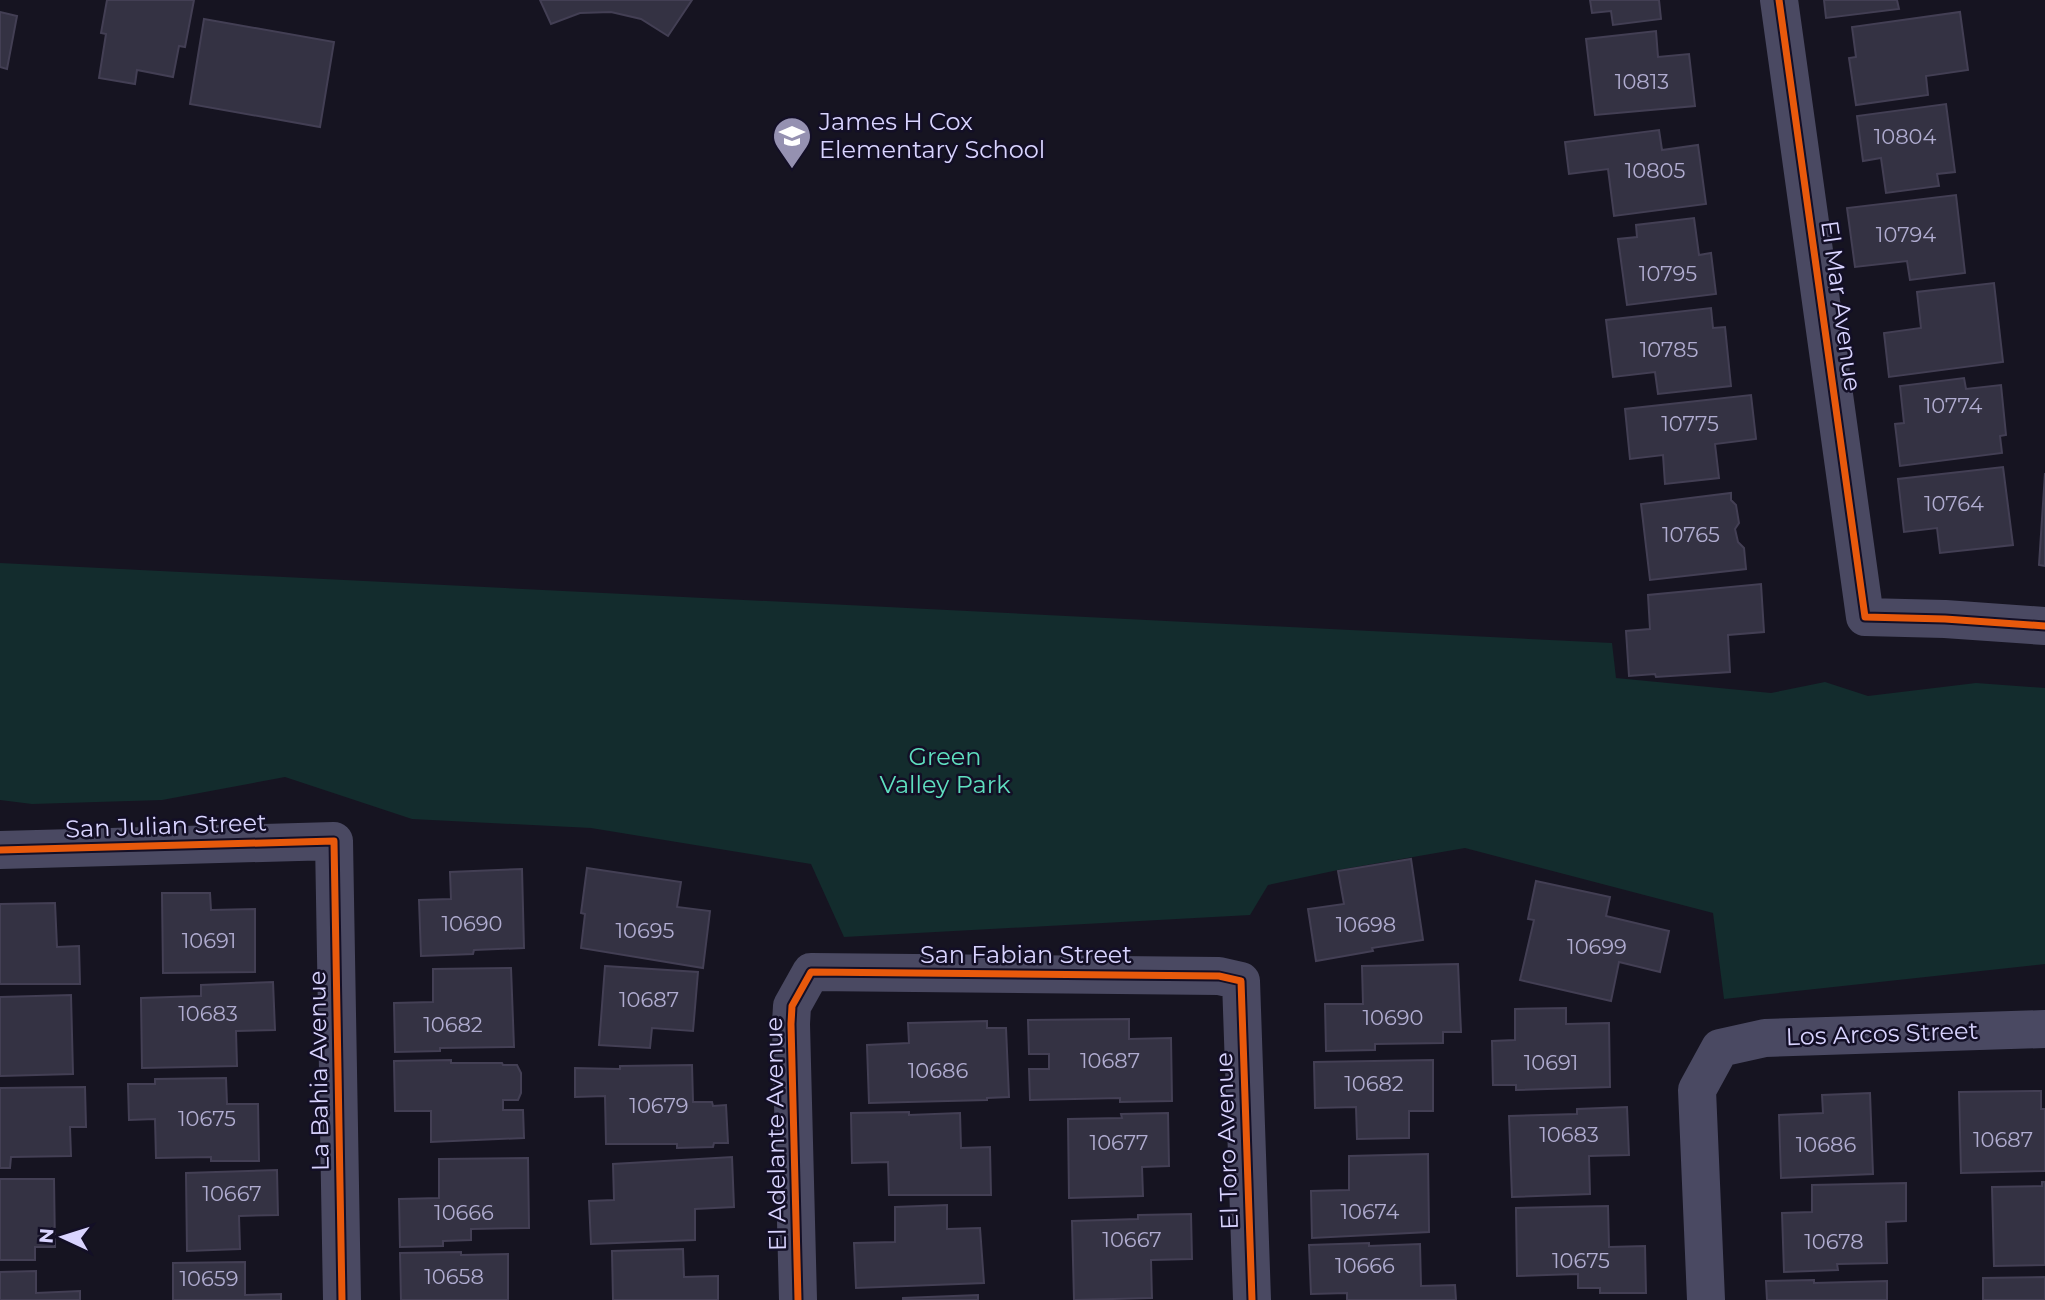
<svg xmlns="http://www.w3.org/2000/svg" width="2045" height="1300" font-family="Montserrat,sans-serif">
  <rect width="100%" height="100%" fill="#161421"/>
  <polygon fill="#132c2d" points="0,563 1612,643 1616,678 1771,693 1825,682 1868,696 1976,683 2045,688 2045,964 1724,999 1713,913 1465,848 1338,870 1268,885 1250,915 844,937 811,864 591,828 412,819 285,777 162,800 32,804 0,800"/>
  <g fill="#343243" stroke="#433f54" stroke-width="2">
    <polygon points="107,0 194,0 185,47 179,46 173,77 137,70 135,84 99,78 106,34 101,33"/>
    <polygon points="540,0 692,0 668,36 641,19 611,12 580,13 551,24"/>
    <polygon points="1590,0 1659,0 1661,19 1613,25 1611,11 1592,13"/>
    <polygon points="1824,0 1897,0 1899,9 1826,18"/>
    <polygon points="0,12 17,16 7,69 0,67"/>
    <polygon points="1960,12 1968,70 1926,76 1928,95 1856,105 1849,58 1856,57 1852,27"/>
    <polygon points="204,19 334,42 320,127 190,104"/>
    <polygon points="1656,31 1658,57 1689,54 1695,106 1595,115 1586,39"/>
    <polygon points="1946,104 1955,172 1937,174 1939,186 1886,193 1881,158 1863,161 1857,116"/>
    <polygon points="1659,130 1662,150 1698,145 1706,204 1614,216 1608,169 1569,174 1565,142"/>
    <polygon points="1956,195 1965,273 1910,280 1907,261 1855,267 1847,208"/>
    <polygon points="1694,218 1699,255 1711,253 1716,294 1627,305 1618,239 1637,237 1636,225"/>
    <polygon points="1994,283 2003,362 1889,377 1884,333 1921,328 1917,292"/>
    <polygon points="1711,308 1713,328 1725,327 1731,386 1658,394 1655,372 1613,377 1606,320"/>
    <polygon points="1964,378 1966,389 2001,385 2006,435 2000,436 2002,453 1900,466 1895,424 1904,423 1900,386"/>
    <polygon points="1751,395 1756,439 1715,444 1719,478 1665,484 1663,455 1630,459 1625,409"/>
    <polygon points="2003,467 2013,545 1940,553 1937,528 1904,532 1898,479"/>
    <polygon points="2045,473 2045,566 2039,565"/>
    <polygon points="1731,493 1731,500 1736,505 1739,523 1735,529 1738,542 1744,548 1746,569 1650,580 1641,504"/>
    <polygon points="1761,584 1764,632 1728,635 1730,672 1656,677 1655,674 1629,676 1626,631 1650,629 1648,595"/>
    <polygon points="1411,859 1423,940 1372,948 1373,951 1316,961 1308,909 1344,904 1338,871"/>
    <polygon points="587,868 681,882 677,907 710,911 703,968 581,948 585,914 581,913"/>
    <polygon points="522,869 524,948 474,950 473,954 421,956 419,900 451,899 450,872"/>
    <polygon points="1536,881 1610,897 1606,916 1669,931 1660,972 1619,962 1611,1001 1520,980 1534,920 1528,919"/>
    <polygon points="162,893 210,893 211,910 255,909 255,972 163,973"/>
    <polygon points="55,903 57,947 79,946 80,984 0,984 0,904"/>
    <polygon points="1458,964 1461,1032 1443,1032 1443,1043 1375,1044 1375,1050 1326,1051 1325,1004 1363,1004 1362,966"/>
    <polygon points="605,966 698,972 693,1031 652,1028 650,1048 599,1045"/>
    <polygon points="511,968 514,1047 440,1048 440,1051 395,1052 394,1003 433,1002 433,969"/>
    <polygon points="273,982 275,1030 236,1031 237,1066 142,1068 141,998 201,996 201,985"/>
    <polygon points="71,995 73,1074 0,1076 0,997"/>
    <polygon points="1566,1008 1566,1024 1609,1023 1610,1087 1516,1090 1516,1085 1493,1085 1492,1041 1515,1040 1515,1009"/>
    <polygon points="1129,1019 1129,1039 1171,1038 1172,1101 1120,1102 1120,1098 1030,1100 1029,1069 1049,1069 1049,1054 1029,1054 1028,1020"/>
    <polygon points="987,1021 987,1028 1006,1028 1009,1097 987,1098 987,1100 869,1103 867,1045 909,1043 908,1023"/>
    <polygon points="451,1060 451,1063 502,1063 503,1065 517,1065 521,1073 521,1093 518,1100 503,1100 503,1110 523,1110 524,1138 431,1142 431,1111 395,1111 394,1061"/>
    <polygon points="1433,1060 1433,1111 1409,1111 1409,1138 1357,1139 1356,1107 1315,1108 1314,1062"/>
    <polygon points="692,1065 693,1102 712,1102 713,1106 726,1105 728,1143 714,1143 713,1147 677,1148 677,1144 606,1144 605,1096 575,1097 575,1068 620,1069 620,1066"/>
    <polygon points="226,1078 227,1104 258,1104 259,1161 211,1161 211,1157 156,1158 155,1119 129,1120 128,1084 155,1084 155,1079"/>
    <polygon points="85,1087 86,1127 70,1127 71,1156 11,1157 10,1168 0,1168 0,1088"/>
    <polygon points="2041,1091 2041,1109 2045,1109 2045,1171 1961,1173 1959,1092"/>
    <polygon points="1870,1093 1873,1174 1781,1178 1779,1115 1823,1113 1822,1095"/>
    <polygon points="1627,1107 1629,1155 1589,1156 1590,1194 1512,1197 1509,1116 1577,1114 1577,1109"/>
    <polygon points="909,1112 909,1115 960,1113 961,1148 990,1147 991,1195 889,1195 888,1162 852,1163 851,1113"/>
    <polygon points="1168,1113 1169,1166 1142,1167 1143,1196 1069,1198 1068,1119 1122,1118 1121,1114"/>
    <polygon points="1428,1154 1429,1232 1312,1238 1311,1191 1349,1190 1349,1156"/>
    <polygon points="732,1157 734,1207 695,1209 695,1240 591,1244 589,1201 614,1200 613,1164"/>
    <polygon points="528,1158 529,1228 471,1229 471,1240 443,1241 443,1246 400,1247 399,1199 439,1198 439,1159"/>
    <polygon points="277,1170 278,1215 239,1216 240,1249 187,1251 186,1173"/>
    <polygon points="0,1179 54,1179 55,1247 35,1247 35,1260 0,1260"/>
    <polygon points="2042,1182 2045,1182 2045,1265 1994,1266 1992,1187 2042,1186"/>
    <polygon points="1906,1183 1906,1221 1886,1222 1887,1263 1837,1264 1838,1270 1784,1272 1782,1213 1812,1212 1812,1185"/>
    <polygon points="947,1205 947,1229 980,1228 984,1283 856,1288 854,1243 895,1242 895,1207"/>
    <polygon points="1608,1206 1609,1247 1645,1246 1646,1293 1600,1293 1600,1288 1578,1288 1578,1274 1517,1276 1516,1208"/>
    <polygon points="1191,1214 1192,1259 1151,1260 1152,1298 1074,1300 1072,1221 1138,1219 1138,1215"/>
    <polygon points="1369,1243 1369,1246 1420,1244 1421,1286 1455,1285 1456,1300 1347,1300 1347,1293 1311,1294 1309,1245"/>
    <polygon points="683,1249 684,1277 718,1276 718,1300 613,1300 612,1251"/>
    <polygon points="461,1252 461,1255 508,1254 508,1300 401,1300 400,1253"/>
    <polygon points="245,1262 245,1295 281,1294 281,1300 173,1300 173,1263"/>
    <polygon points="36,1271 36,1293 80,1291 80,1300 0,1300 0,1272"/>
    <polygon points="2045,1277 2045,1300 1983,1300 1983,1278"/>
    <polygon points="1814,1280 1814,1283 1887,1281 1887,1300 1767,1300 1766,1281"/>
    <polygon points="978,1295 978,1300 903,1300 903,1298"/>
  </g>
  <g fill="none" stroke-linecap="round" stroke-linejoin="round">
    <g stroke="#4a4962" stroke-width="38">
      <polyline points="1779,0 1865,617 1945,619 2045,626"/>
      <polyline points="0,850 334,841 342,1300"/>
      <polyline points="798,1300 791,1024 792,1006 811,972 1219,976 1241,981 1252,1300"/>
      <polyline points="1706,1300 1697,1090 1720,1048 1765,1038 2045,1029"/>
    </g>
    <defs>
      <g id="cycleway">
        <polyline points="1779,0 1865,617 1945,619 2045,626"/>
        <polyline points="0,850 334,841 342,1300"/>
        <polyline points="798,1300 791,1024 792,1006 811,972 1219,976 1241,981 1252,1300"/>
      </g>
    </defs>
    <use href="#cycleway" stroke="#130f26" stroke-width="11"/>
    <use href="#cycleway" stroke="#e8590c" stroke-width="7"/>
  </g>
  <defs>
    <symbol id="school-pin" viewBox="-11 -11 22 30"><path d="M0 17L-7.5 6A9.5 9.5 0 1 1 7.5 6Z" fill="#9591b1" stroke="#130f26"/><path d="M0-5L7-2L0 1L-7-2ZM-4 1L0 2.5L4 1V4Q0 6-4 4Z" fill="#fff"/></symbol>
  </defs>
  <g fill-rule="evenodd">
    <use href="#school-pin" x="770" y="114" width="44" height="60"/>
  </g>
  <g text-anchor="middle" stroke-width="5" stroke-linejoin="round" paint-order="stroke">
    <g font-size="21" fill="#b0acd0">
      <text x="1642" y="89">10813</text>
      <text x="1905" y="144">10804</text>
      <text x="1655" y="178">10805</text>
      <text x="1906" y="242">10794</text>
      <text x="1668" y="281">10795</text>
      <text x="1669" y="357">10785</text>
      <text x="1953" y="413">10774</text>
      <text x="1690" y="431">10775</text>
      <text x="1954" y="511">10764</text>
      <text x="1691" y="542">10765</text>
      <text x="472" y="931">10690</text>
      <text x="1366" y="932">10698</text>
      <text x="645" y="938">10695</text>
      <text x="209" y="948">10691</text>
      <text x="1597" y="954">10699</text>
      <text x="649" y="1007">10687</text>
      <text x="208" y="1021">10683</text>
      <text x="1393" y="1025">10690</text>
      <text x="453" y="1032">10682</text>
      <text x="1110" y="1068">10687</text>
      <text x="1551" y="1070">10691</text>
      <text x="938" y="1078">10686</text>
      <text x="1374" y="1091">10682</text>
      <text x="659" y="1113">10679</text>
      <text x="207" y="1126">10675</text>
      <text x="1569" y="1142">10683</text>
      <text x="2003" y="1147">10687</text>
      <text x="1119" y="1150">10677</text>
      <text x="1826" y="1152">10686</text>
      <text x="232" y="1201">10667</text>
      <text x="1370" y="1219">10674</text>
      <text x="464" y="1220">10666</text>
      <text x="1132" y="1247">10667</text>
      <text x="1834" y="1249">10678</text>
      <text x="1581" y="1268">10675</text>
      <text x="1365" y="1273">10666</text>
      <text x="454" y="1284">10658</text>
      <text x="209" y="1286">10659</text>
    </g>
    <g font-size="24" fill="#d9d4ff" stroke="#130f26" text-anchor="start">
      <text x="819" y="130">James H Cox<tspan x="819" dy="28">Elementary School</tspan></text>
    </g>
    <g font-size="24" fill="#d9d4ff" stroke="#130f26">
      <text transform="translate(1841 306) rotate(82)" y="8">El Mar Avenue</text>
      <text transform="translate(166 826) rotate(-2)" y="8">San Julian Street</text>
      <text x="1026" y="963">San Fabian Street</text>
      <text transform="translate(1882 1034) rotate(-2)" y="8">Los Arcos Street</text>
      <text transform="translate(319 1071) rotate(-91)" y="8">La Bahia Avenue</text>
      <text transform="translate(776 1134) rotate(-91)" y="8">El Adelante Avenue</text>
      <text transform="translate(1227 1141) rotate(-92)" y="8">El Toro Avenue</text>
    </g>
    <g font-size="24" fill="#5fe0c0" stroke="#130f26">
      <text x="945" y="765">Green<tspan x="945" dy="28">Valley Park</tspan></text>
    </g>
  </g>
  <g transform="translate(63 1237) rotate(274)" stroke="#130f26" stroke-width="5" paint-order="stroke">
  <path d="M0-5L12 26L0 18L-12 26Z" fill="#d9d4ff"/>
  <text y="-10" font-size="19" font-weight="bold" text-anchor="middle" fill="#d9d4ff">N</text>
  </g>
</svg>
